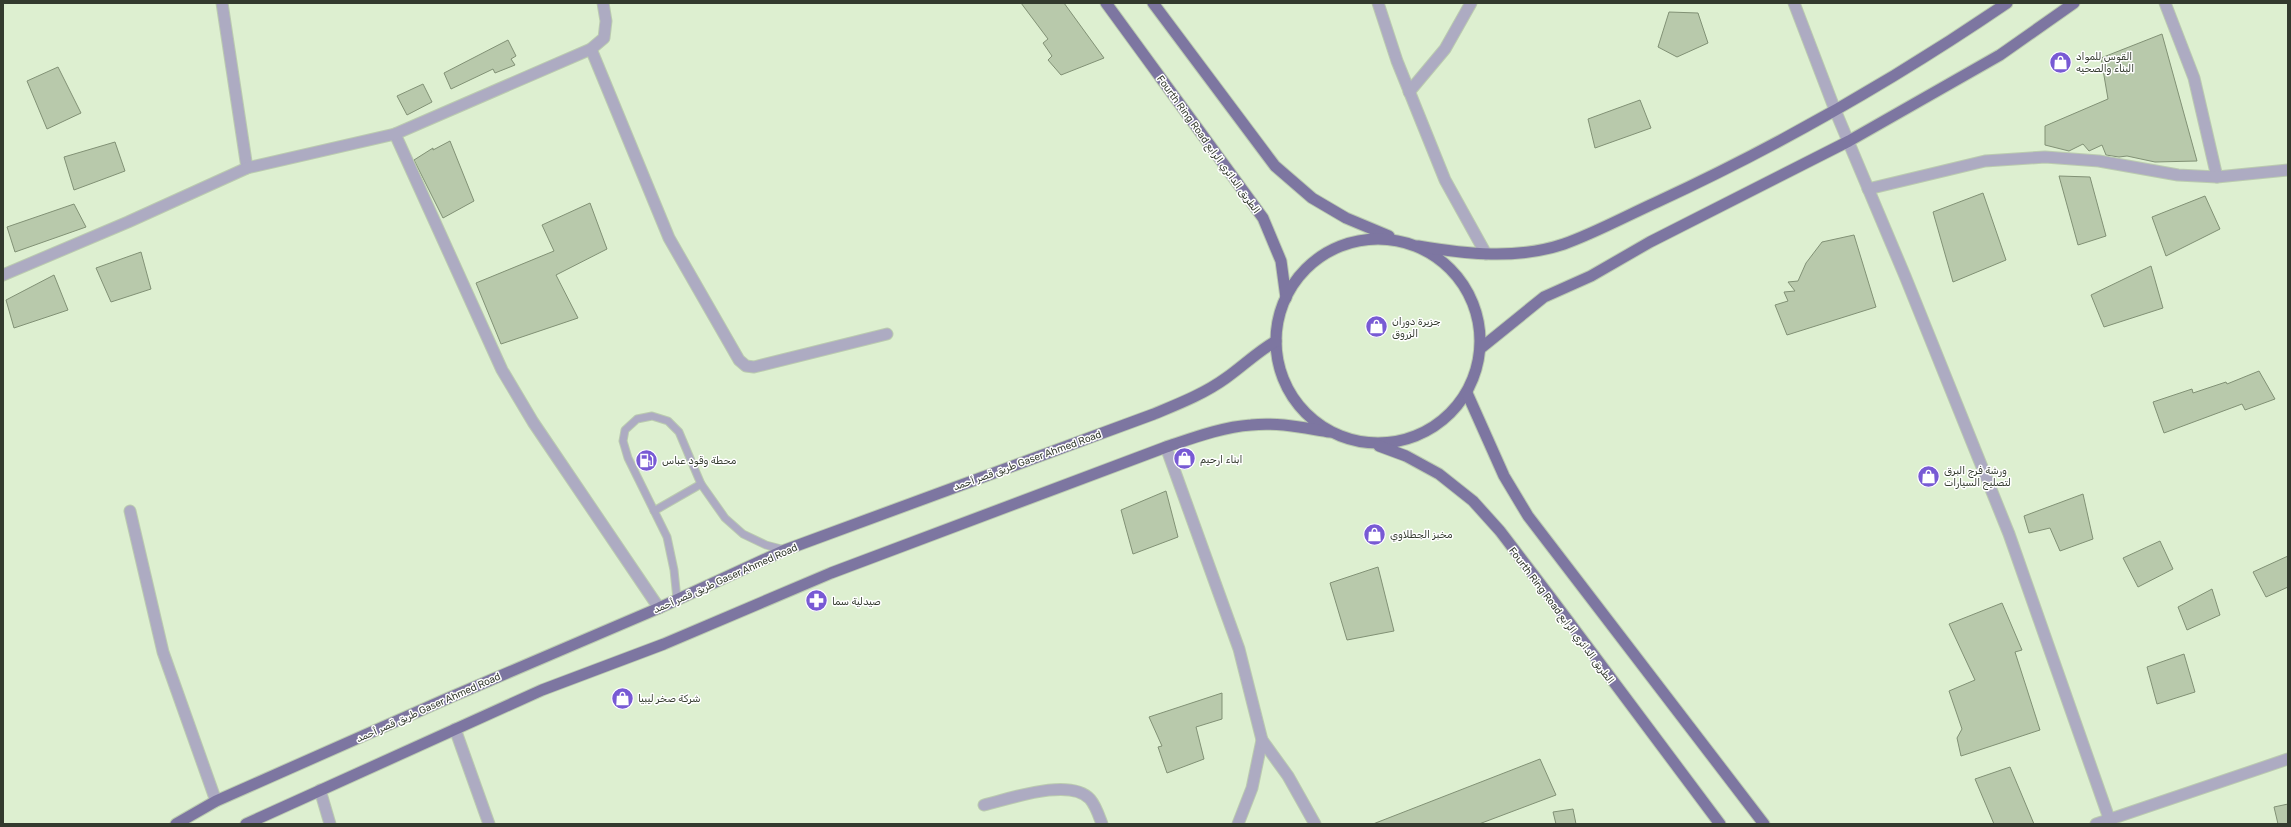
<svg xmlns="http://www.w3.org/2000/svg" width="2291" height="827" font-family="Rubik,Cairo,sans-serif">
  <rect width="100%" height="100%" fill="#ddefd0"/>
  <g fill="#b8c9ab" stroke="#819175">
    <polygon points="1021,3 1064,3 1104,58 1061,75 1048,60 1052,56 1043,43 1048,39"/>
    <polygon points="1669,12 1698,13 1708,43 1677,57 1658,47"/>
    <polygon points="2162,34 2197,161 2155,162 2127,156 2119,157 2106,155 2102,145 2089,151 2083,144 2069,151 2045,145 2045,126 2108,99 2101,58"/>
    <polygon points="508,40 516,56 511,59 515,65 495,73 493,69 451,89 444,73"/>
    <polygon points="58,67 81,113 47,129 27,81"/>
    <polygon points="423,84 432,102 407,115 397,96"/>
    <polygon points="1640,100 1651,128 1595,148 1588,119"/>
    <polygon points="450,141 474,201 443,218 414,160 433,148 433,150"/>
    <polygon points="115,142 125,171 74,190 64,157"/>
    <polygon points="2059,176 2090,177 2106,236 2078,245"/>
    <polygon points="1983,193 2006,260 1953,282 1933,212"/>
    <polygon points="2205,196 2220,229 2166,256 2152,217"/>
    <polygon points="590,203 607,249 556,275 578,318 501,344 476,283 554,251 542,225"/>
    <polygon points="74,204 86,227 15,252 7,227"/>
    <polygon points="1854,235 1876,307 1787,335 1775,305 1788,301 1784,292 1795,291 1788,282 1798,281 1806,263 1822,242"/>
    <polygon points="141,252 151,289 111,302 96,268"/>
    <polygon points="2151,266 2163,308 2104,327 2091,295"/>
    <polygon points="54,275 68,310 14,328 6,300"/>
    <polygon points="2259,371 2275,399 2245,410 2242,404 2164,433 2153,402 2192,389 2193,393 2226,382 2227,384"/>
    <polygon points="1166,491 1178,537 1133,554 1121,510"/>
    <polygon points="2083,494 2093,539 2060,551 2050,528 2029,533 2024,516"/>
    <polygon points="2160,541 2173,569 2138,587 2123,558"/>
    <polygon points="2288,556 2288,587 2266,597 2253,572"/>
    <polygon points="1378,567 1394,631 1347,640 1330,583"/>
    <polygon points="2212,589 2220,615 2187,630 2178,607"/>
    <polygon points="2002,603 2022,650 2015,652 2040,730 1961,756 1957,738 1962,729 1949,691 1975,680 1949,624"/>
    <polygon points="2184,654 2195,692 2157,704 2147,667"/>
    <polygon points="1222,693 1222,719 1196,727 1204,759 1167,773 1158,747 1162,746 1149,717"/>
    <polygon points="1540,759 1556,795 1479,824 1373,824"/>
    <polygon points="2010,767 2034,824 1994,824 1975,779"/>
    <polygon points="2288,804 2288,824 2278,824 2274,807"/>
    <polygon points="1573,809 1576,824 1556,824 1553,812"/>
  </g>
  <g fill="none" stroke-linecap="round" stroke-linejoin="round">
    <defs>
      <g id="service">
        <polyline points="654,511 701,484"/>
        <polyline points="677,599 674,570 667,537 628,458 623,441 625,430 637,419 652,416 668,421 679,432 701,484 725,518 743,534 766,545 785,550"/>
      </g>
      <g id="minor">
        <polyline points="222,3 247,168"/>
        <polyline points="1378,3 1397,61 1445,180 1486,254"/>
        <polyline points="1794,3 1835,110"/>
        <polyline points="2165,3 2194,78 2217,177"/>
        <polyline points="591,49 669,238 739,360 746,366 754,367 887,334"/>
        <polyline points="1409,92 1445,49 1471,3"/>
        <polyline points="395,134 502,370 533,422 659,608"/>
        <polyline points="1868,189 1985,161 2045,157 2099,161 2178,175 2217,177 2288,170"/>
        <polyline points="3,275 128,222 247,168 395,134 591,49 604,38 606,21 603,3"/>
        <polyline points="1166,447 1239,649 1262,740 1252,788 1238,824"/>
        <polyline points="130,511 163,652 216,801"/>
        <polyline points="455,729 489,824"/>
        <polyline points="1262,740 1288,776 1315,824"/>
        <polyline points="320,790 330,824"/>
        <path d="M984,805C1009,799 1070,777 1090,799C1096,806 1099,816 1102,824"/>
        <polyline points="2096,824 2288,759"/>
      </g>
      <polyline id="tertiary" points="1835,110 1905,276 2009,534 2111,824"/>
      <g id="primary">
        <polyline points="1106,3 1263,218 1281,261 1286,298"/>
        <polyline points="1153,3 1275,166 1312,198 1346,218 1389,236"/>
        <circle cx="1378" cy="341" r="102"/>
        <path d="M1418,246C1465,254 1517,260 1564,244C1595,233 1626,216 1657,202C1778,146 1897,78 2007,3"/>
        <polyline points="1481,348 1544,297 1591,276 1650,242 1849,141 2000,55 2074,3"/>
        <polyline points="1467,393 1504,476 1528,516 1764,824"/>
        <polyline points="1379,446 1406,456 1439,474 1473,501 1500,531 1551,598 1720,824"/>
        <path d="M176,824L216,801L444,700L659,608L785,550L1154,414C1178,404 1204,394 1226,378C1243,366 1257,352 1276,341"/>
        <path d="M246,824L542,690L664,644L831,573L1166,447C1193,438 1222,427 1251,425C1278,422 1304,428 1330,432"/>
      </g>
    </defs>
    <use href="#service" stroke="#bbcbb0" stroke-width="9"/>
    <use href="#minor" stroke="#bbcbb0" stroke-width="13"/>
    <use href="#tertiary" stroke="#bbcbb0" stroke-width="13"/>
    <use href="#primary" stroke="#bbcbb0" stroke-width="13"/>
    <use href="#service" stroke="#adabc2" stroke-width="7"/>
    <use href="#minor" stroke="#adabc2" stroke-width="11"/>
    <use href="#tertiary" stroke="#adabc2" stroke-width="11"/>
    <use href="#primary" stroke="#7d76a1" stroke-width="11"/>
  </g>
  <defs>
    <symbol id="shop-disc" viewBox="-11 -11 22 22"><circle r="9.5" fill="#785ad4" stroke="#fff"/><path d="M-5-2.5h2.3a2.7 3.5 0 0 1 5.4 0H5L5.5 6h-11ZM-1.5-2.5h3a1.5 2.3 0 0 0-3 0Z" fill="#fff"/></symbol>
    <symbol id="fuel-disc" viewBox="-11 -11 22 22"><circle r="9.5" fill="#785ad4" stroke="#fff"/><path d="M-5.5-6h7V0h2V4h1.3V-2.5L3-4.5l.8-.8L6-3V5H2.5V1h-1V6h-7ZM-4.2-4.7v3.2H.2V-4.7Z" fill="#fff"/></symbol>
    <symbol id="pharmacy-disc" viewBox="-11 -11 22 22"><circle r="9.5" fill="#785ad4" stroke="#fff"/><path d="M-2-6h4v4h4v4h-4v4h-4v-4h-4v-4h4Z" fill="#fff"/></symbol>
  </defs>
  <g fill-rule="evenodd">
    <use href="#shop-disc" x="2048" y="50" width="25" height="25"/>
    <use href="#shop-disc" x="1364" y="314" width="25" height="25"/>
    <use href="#shop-disc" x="1172" y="446" width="25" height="25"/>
    <use href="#fuel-disc" x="634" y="448" width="25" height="25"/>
    <use href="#shop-disc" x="1916" y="464" width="25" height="25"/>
    <use href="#shop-disc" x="1362" y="522" width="25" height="25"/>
    <use href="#pharmacy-disc" x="804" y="588" width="25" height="25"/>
    <use href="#shop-disc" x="610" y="686" width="25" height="25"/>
  </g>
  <g text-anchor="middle" stroke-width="3" stroke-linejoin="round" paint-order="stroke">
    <g font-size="10" fill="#333a2e" stroke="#fff" text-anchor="start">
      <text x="2076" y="60">القوس للمواد<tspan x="2076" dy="12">البناء والصحيه</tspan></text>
      <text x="1392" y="325">جزيرة دوران<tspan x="1392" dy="12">الزروق</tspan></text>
      <text x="1200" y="463">ابناء ارحيم</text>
      <text x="662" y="464">محطة وقود عباس</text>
      <text x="1944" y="474">ورشة فرج البرق<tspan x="1944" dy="12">لتصليح السيارات</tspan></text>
      <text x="1390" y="538">مخبز الجطلاوي</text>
      <text x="832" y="605">صيدلية سما</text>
      <text x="638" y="702">شركة صخر ليبيا</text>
    </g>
    <g font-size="10" fill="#333a2e" stroke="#fff">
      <text transform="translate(1209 144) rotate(54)" y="4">Fourth Ring Road الطريق الدائري الرابع</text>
      <text transform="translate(1027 460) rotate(-20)" y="4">طريق قصر أحمد Gaser Ahmed Road</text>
      <text transform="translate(725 578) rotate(-24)" y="4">طريق قصر أحمد Gaser Ahmed Road</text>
      <text transform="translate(1562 615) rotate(53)" y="4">Fourth Ring Road الطريق الدائري الرابع</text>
      <text transform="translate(428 707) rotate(-24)" y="4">طريق قصر أحمد Gaser Ahmed Road</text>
    </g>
  </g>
  <rect width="2291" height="827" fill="none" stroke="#333a2e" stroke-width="8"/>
</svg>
